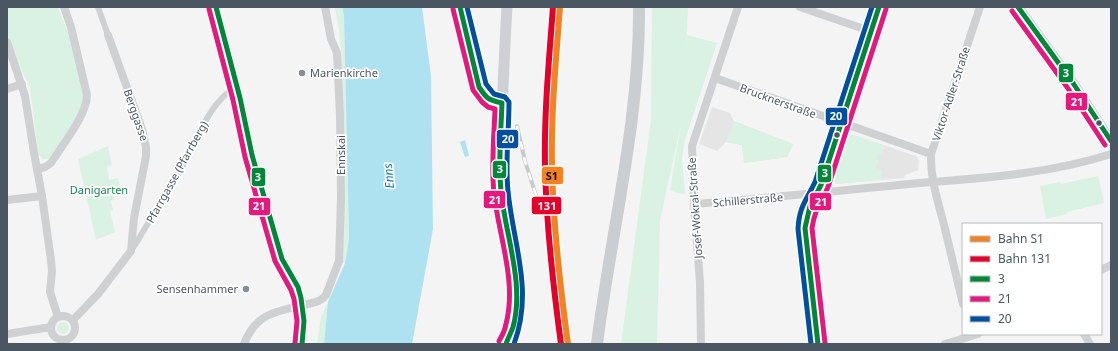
<svg xmlns="http://www.w3.org/2000/svg" width="1118" height="351" font-family="'Noto Sans',sans-serif">
  <rect width="100%" height="100%" fill="#f4f4f4"/>
  <g fill="#e6e5e6">
    <polygon points="712,107 730,113 734,121 793,144 787,157 744,163 742,145 726,142 717,151 699,144"/>
    <polygon points="848,133 916,156 919,161 918,170 905,175 904,178 836,184 831,174 843,140 846,140"/>
  </g>
  <g fill="#d9f2e3">
    <path d="M7,7H58L68,33L84,90C84,114 62,140 48,159H43L38,154L30,87L19,66L7,32Z"/>
    <polygon points="335,7 342,7 344,16 349,239 345,263 343,263 341,49 339,30"/>
    <polygon points="652,7 688,7 686,51 687,35 717,43 685,140 682,158 685,194 676,193 670,190 681,124 660,220 657,344 621,344 651,119"/>
    <polygon points="734,121 793,144 787,157 744,163 742,145 726,142"/>
    <polygon points="848,133 885,146 881,154 878,153 876,158 879,159 876,168 882,170 881,180 836,184 831,174 843,140 846,140"/>
    <polygon points="108,146 112,165 107,167 109,180 118,178 121,191 113,192 114,200 111,201 113,210 110,211 115,232 96,240 78,159"/>
    <polygon points="1098,176 1104,203 1067,212 1067,214 1046,219 1040,186 1060,182 1061,184"/>
    <polygon points="328,302 324,344 317,344 321,317"/>
    <circle cx="63" cy="328" r="6"/>
  </g>
  <g fill="#aee2f0">
    <polygon points="342,7 422,7 431,76 433,229 412,344 324,344 328,302 345,263 349,239 344,16"/>
    <polygon points="465,140 469,156 465,157 460,142"/>
  </g>
  <g fill="none" stroke-linecap="round" stroke-linejoin="round">
    <g stroke="#ced0d2" stroke-width="6">
      <polyline points="98,7 108,35"/>
      <path d="M132,249L138,240C152,216 167,193 181,169C198,140 207,104 237,86"/>
    </g>
    <g stroke="#ced0d2" stroke-width="8">
      <polyline points="216,7 240,98 252,155 282,259 298,287"/>
      <polyline points="800,7 870,31"/>
      <polyline points="7,42 25,96 34,153 42,196 51,260 52,271 50,292 58,317"/>
      <polyline points="715,78 931,154"/>
      <polyline points="7,89 22,84"/>
      <path d="M37,169L45,167L51,163C62,145 87,115 87,95L71,27L64,7"/>
      <polyline points="7,200 42,196"/>
      <path d="M694,204C770,198 845,190 920,183C984,178 1049,174 1111,154"/>
      <polyline points="1101,270 1111,265"/>
      <path d="M963,304C957,279 951,254 945,229C939,204 930,180 931,154L980,7"/>
      <circle cx="63" cy="328" r="12"/>
      <polyline points="73,320 98,294 131,251 134,218 146,156 146,147 142,129 108,35"/>
      <polyline points="7,334 51,327"/>
      <polyline points="1084,334 1090,344"/>
      <path d="M244,344C256,312 279,311 308,304C316,302 322,301 326,295L339,261L341,198L340,116L337,53L331,39L325,7"/>
      <polyline points="701,344 700,282 694,204 692,146 738,7"/>
      <path d="M818,344L805,228C806,220 807,211 811,203C815,195 822,188 823,178L879,7"/>
      <polyline points="945,344 978,334"/>
    </g>
    <g stroke="#ced0d2" stroke-width="10">
      <polyline points="460,7 476,71 479,87 486,97 491,101 502,103"/>
      <polyline points="1018,7 1073,83 1111,141"/>
    </g>
    <path stroke="#ced0d4" stroke-width="11" d="M506,344C531,297 503,238 500,189C499,165 501,140 502,116C503,80 505,43 507,7"/>
    <path stroke="#caced1" stroke-width="12" d="M597,344C611,232 640,121 639,7"/>
    <defs>
      <polyline id="rail" points="517,126 525,161 541,211"/>
    </defs>
    <use href="#rail" stroke="#c9cacc" stroke-width="4"/>
    <use href="#rail" stroke="#fff" stroke-width="2.5" stroke-dasharray="8" stroke-linecap="butt"/>
    <polyline stroke="#ced0d2" stroke-width="8" points="301,298 304,321 302,344"/>
    <defs>
      <g id="bus-1">
        <polyline points="216,7 240,98 252,155 282,259 298,287 301,298 304,321 302,344"/>
        <path d="M460,7L479,87C487,99 488,100 502,103C501,132 498,162 501,191C505,234 525,284 513,327C511,333 508,338 506,344"/>
        <polyline points="1018,7 1073,83 1111,141"/>
        <polyline points="818,344 805,228 810,206 821,185 879,7"/>
      </g>
      <g id="bus-2">
        <polyline points="209,9 233,100 245,157 275,261 291,290 294,299 297,321 295,343"/>
        <path d="M453,9L473,90L482,102L488,107L495,109C494,137 491,166 494,194C499,236 517,282 506,324C505,330 502,336 499,341"/>
        <polyline points="1012,11 1067,87 1105,145"/>
        <path d="M825,343L812,228C815,208 821,204 828,187L886,9"/>
      </g>
      <g id="bus-3">
        <path d="M467,7L486,84L494,94L505,97L509,102C509,132 505,161 508,191C513,244 534,290 514,344"/>
        <path d="M811,344L798,229C799,207 806,201 815,182L872,7"/>
      </g>
    </defs>
    <use href="#bus-1" stroke="#fff" stroke-width="8"/>
    <use href="#bus-2" stroke="#fff" stroke-width="8"/>
    <use href="#bus-3" stroke="#fff" stroke-width="8"/>
    <use href="#bus-1" stroke="#028639" stroke-width="5"/>
    <use href="#bus-2" stroke="#e5187d" stroke-width="5"/>
    <use href="#bus-3" stroke="#024f9e" stroke-width="5"/>
    <defs>
      <path id="rail-1" d="M560,7C556,60 551,112 552,165C553,225 560,285 568,344"/>
      <path id="rail-2" d="M553,7C549,60 544,112 545,165C546,225 553,285 561,344"/>
    </defs>
    <use href="#rail-1" stroke="#fff" stroke-width="9"/>
    <use href="#rail-2" stroke="#fff" stroke-width="9"/>
    <use href="#rail-1" stroke="#f58220" stroke-width="6"/>
    <use href="#rail-2" stroke="#e4002b" stroke-width="6"/>
  </g>
  <g fill="#868d94" stroke="#fff" stroke-width="1.5">
    <circle cx="302" cy="73" r="4"/>
    <circle cx="246" cy="289" r="4"/>
  </g>
  <g fill="#4a5661" stroke="#fff" stroke-width="1.5">
    <circle cx="1099" cy="123" r="3.5"/>
    <circle cx="837" cy="135" r="3.5"/>
  </g>
  <g text-anchor="middle" stroke-width="3.5" stroke-linejoin="round" paint-order="stroke">
    <g font-size="11" fill="#4a5661" stroke="#fff" text-anchor="start">
      <text x="310" y="77">Marienkirche</text>
      <text x="238" y="293" text-anchor="end">Sensenhammer</text>
    </g>
    <g font-size="11" fill="#4a5661" stroke="#fff">
      <text transform="translate(951 94) rotate(-72)" y="4">Viktor-Adler-Straße</text>
      <text transform="translate(778 101) rotate(20)" y="4">Brucknerstraße</text>
      <text transform="translate(136 115) rotate(71)" y="4">Berggasse</text>
      <text transform="translate(341 155) rotate(-90)" y="4">Ennskai</text>
      <text transform="translate(177 172) rotate(-61)" y="4">Pfarrgasse (Pfarrberg)</text>
      <text transform="translate(748 200) rotate(-5)" y="4">Schillerstraße</text>
      <text transform="translate(695 208) rotate(-94)" y="4">Josef-Wokral-Straße</text>
    </g>
    <g font-size="11" fill="#17864f" stroke="#fff">
      <text x="99" y="194">Danigarten</text>
    </g>
    <g font-size="12" font-style="italic" fill="#0c7c9b" stroke="#fff">
      <text transform="translate(389 176) rotate(-95)" y="4">Enns</text>
    </g>
  </g>
  <g stroke="#fff" stroke-width="1.5">
    <rect x="1058" y="63" width="16" height="20" rx="4" fill="#028639"/>
    <rect x="1065" y="92" width="23" height="19" rx="4" fill="#e5187d"/>
    <rect x="825" y="107" width="23" height="19" rx="4" fill="#024f9e"/>
    <rect x="496" y="129" width="23" height="20" rx="4" fill="#024f9e"/>
    <rect x="492" y="160" width="15" height="19" rx="4" fill="#028639"/>
    <rect x="817" y="164" width="15" height="19" rx="4" fill="#028639"/>
    <rect x="541" y="166" width="23" height="19" rx="4" fill="#f58220"/>
    <rect x="251" y="167" width="15" height="20" rx="4" fill="#028639"/>
    <rect x="483" y="190" width="23" height="19" rx="4" fill="#e5187d"/>
    <rect x="809" y="192" width="23" height="19" rx="4" fill="#e5187d"/>
    <rect x="531" y="196" width="31" height="19" rx="4" fill="#e4002b"/>
    <rect x="248" y="197" width="23" height="19" rx="4" fill="#e5187d"/>
  </g>
  <g font-size="11" text-anchor="middle" font-weight="bold" fill="#fff">
    <text x="1066" y="77">3</text>
    <text x="1077" y="106">21</text>
    <text x="836" y="120">20</text>
    <text x="508" y="143">20</text>
    <text x="500" y="173">3</text>
    <text x="825" y="177">3</text>
    <text x="258" y="181">3</text>
    <text x="495" y="204">21</text>
    <text x="821" y="206">21</text>
    <text x="547" y="210">131</text>
    <text x="259" y="210">21</text>
  </g>
  <g font-size="11" text-anchor="middle" font-weight="bold" fill="#111">
    <text x="552" y="180">S1</text>
  </g>
  <rect width="1118" height="351" fill="none" stroke="#4a5661" stroke-width="16"/>
  <rect x="962" y="223" width="140" height="112" fill="#ffffff" stroke="#b7bbc0"/>
  <rect x="970" y="236" width="20" height="6" fill="#f58220" stroke="#b7bbc0"/>
  <text x="998" y="243" font-size="12" fill="#4a5661">Bahn S1</text>
  <rect x="970" y="256" width="20" height="6" fill="#e4002b" stroke="#b7bbc0"/>
  <text x="998" y="263" font-size="12" fill="#4a5661">Bahn 131</text>
  <rect x="970" y="276" width="20" height="6" fill="#028639" stroke="#b7bbc0"/>
  <text x="998" y="283" font-size="12" fill="#4a5661">3</text>
  <rect x="970" y="296" width="20" height="6" fill="#e5187d" stroke="#b7bbc0"/>
  <text x="998" y="303" font-size="12" fill="#4a5661">21</text>
  <rect x="970" y="316" width="20" height="6" fill="#024f9e" stroke="#b7bbc0"/>
  <text x="998" y="323" font-size="12" fill="#4a5661">20</text>
</svg>
